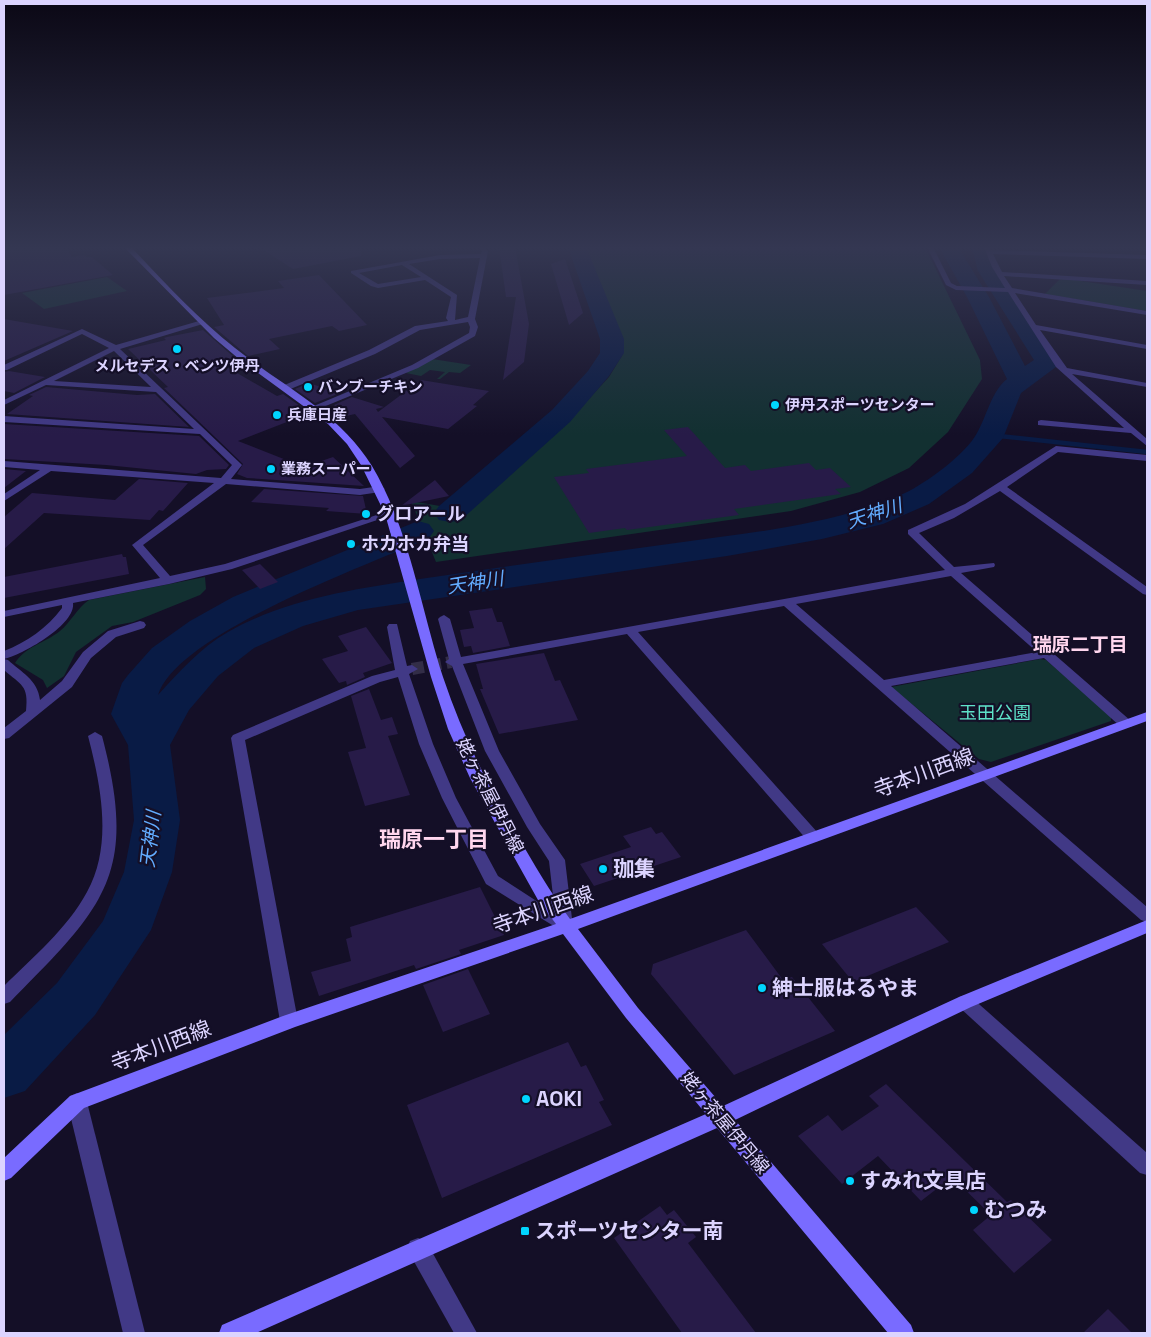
<svg xmlns="http://www.w3.org/2000/svg" width="1151" height="1337" font-family="'Space Grotesk','Noto Sans JP',sans-serif">
  <rect width="100%" height="100%" fill="#140f27"/>
  <g fill="#123031">
    <polygon points="585,247 925,247 980,360 982,379 948,432 909,468 860,492 791,511 436,562 411,501 469,511 560,430 609,377 623,354 623,339"/>
    <polygon points="107,277 127,291 44,309 22,293"/>
    <polygon points="1061,278 1147,291 1147,311 1045,294"/>
    <polygon points="432,359 471,365 460,373 449,372 440,379 437,379 445,372 430,370 421,376 406,373"/>
    <path d="M205,577L206,589L200,595L133,622L112,626L76,652L64,676L47,688L43,680L15,663C26,646 45,643 60,631C71,622 77,608 89,600Z"/>
    <polygon points="1040,659 1046,660 1111,716 1111,721 991,762 979,759 891,687"/>
  </g>
  <g fill="none" stroke-linecap="round" stroke-linejoin="round">
    <polyline stroke="#091b45" stroke-width="4.5" points="990,435 1147,452"/>
    <g fill="#091b45" fill-rule="evenodd">
      <polygon points="568,247 586,247 624,339 624,353 609,376 570,422 461,520 450,522 439,520 434,513 439,506 552,410 588,371 600,353 600,339"/>
      <path d="M939,247H958L989,297L1025,366L1034,360L978,271L974,255L970,247H989L994,255L998,271L1059,362L1056,367L1021,393L1003,438L972,473L929,504L883,524L822,539L727,556L358,610L303,626L254,648L218,676L189,710L170,745L180,820L172,872L151,930L95,1015L25,1091L4,1098V1035L57,983L103,921L124,872L134,820L128,745L111,714L122,683L128,675L152,648L190,621L233,597L418,521L429,524L434,531L429,538C368,565 178,633 158,695C179,672 200,648 228,632C286,599 355,589 420,579C507,566 595,554 683,542C757,532 836,524 905,493C926,483 966,454 977,433C987,416 991,392 1007,379L967,297Z"/>
    </g>
  </g>
  <g fill="#271b48">
    <polygon points="18,247 66,247 72,257 84,255 87,257 92,257 113,275 4,295 4,249"/>
    <polygon points="259,247 361,247 361,256 293,269"/>
    <polygon points="499,247 515,247 529,324 524,362 503,380 516,297 506,297"/>
    <polygon points="565,259 583,313 569,325 551,264"/>
    <polygon points="319,275 367,325 339,331 332,326 269,339 280,349 248,356 214,327 224,325 207,298 284,288 278,281"/>
    <polygon points="4,319 73,331 4,361"/>
    <polygon points="203,330 236,359 218,362 277,396 283,394 310,413 238,441 304,467 333,457 364,486 247,478 237,474 243,464 164,388 168,387 128,349 166,340 164,338 167,337"/>
    <polygon points="9,371 45,377 14,393 4,391 4,372"/>
    <polygon points="421,380 489,391 473,405 477,406 448,429 382,417 415,456 400,468 355,414 346,416 334,405 352,397 384,407 376,409 378,412"/>
    <polygon points="309,383 333,391 340,393 315,403 295,389"/>
    <polygon points="46,387 137,395 155,394 189,427 7,414 33,396 29,395"/>
    <polygon points="4,424 199,436 229,465 226,469 207,470 196,474 106,465 4,459"/>
    <polygon points="688,427 725,468 745,465 751,471 809,463 816,470 830,468 851,487 835,489 841,494 734,509 739,515 627,530 625,528 589,533 554,477 589,473 586,469 687,456 664,430"/>
    <polygon points="4,469 26,471 4,488"/>
    <polygon points="139,479 188,483 163,511 159,510 150,520 44,513 4,549 4,517 32,493 115,500"/>
    <polygon points="435,480 449,496 401,506"/>
    <polygon points="264,489 363,496 367,514 326,511 329,508 251,502"/>
    <polygon points="122,554 123,557 126,557 129,574 4,598 4,577"/>
    <polygon points="260,564 278,582 260,589 242,570"/>
    <polygon points="492,608 497,622 502,622 510,646 473,653 471,646 464,647 460,630 474,628 469,611"/>
    <polygon points="366,627 392,663 363,673 365,677 347,685 346,681 339,683 322,659 348,651 338,636"/>
    <polygon points="544,653 555,681 560,680 578,720 499,734 480,689 483,689 476,664"/>
    <polygon points="369,689 381,720 392,717 398,734 388,736 410,795 365,806 348,752 366,748 351,696"/>
    <polygon points="651,827 656,834 662,832 681,857 594,886 580,864 631,847 623,836"/>
    <polygon points="480,887 504,935 459,950 461,954 416,969 414,965 319,996 311,972 351,961 346,939 352,937 350,927"/>
    <polygon points="916,907 949,942 853,982 822,944"/>
    <polygon points="746,930 783,980 792,977 835,1031 734,1075 651,974 653,964"/>
    <polygon points="468,969 490,1014 443,1032 423,985"/>
    <polygon points="568,1042 581,1067 586,1065 604,1100 599,1102 612,1125 442,1198 407,1105"/>
    <polygon points="886,1084 1007,1202 1011,1200 1052,1240 1014,1273 973,1230 991,1215 952,1177 921,1201 878,1156 842,1184 798,1136 828,1115 842,1131 879,1106 869,1096"/>
    <polygon points="660,1206 667,1215 674,1210 696,1237 688,1243 756,1333 682,1333 614,1238"/>
    <polygon points="1108,1309 1132,1333 1083,1333"/>
  </g>
  <g fill="none" stroke-linecap="round" stroke-linejoin="round">
    <polyline stroke="#322d47" stroke-width="12" stroke-dasharray="12 5.5" stroke-linecap="butt" points="412,669 451,662"/>
    <g fill="#413986" fill-rule="evenodd">
      <path d="M477,247H484L488,251L475,319L478,327L475,336L418,368L316,410L309,408L412,365L469,333L470,327L468,322L420,330L375,354L288,390H282V386L369,350L415,326L448,321L446,318L451,297L425,280L378,288L371,286L351,273V271L440,255L481,254L482,251ZM480,258L468,317L455,320L457,295L409,264L440,259ZM402,265L421,277L378,284L359,273Z"/>
      <polygon points="927,247 933,247 951,283 957,286 1005,288 992,267 984,247 990,247 991,250 1147,255 1147,259 993,254 1002,272 1147,281 1147,285 1004,276 1012,288 1147,311 1147,315 1015,293 1036,325 1147,345 1147,349 1040,330 1067,368 1147,383 1147,387 1072,374 1147,439 1147,446 1131,433 1038,425 1038,421 1041,420 1124,428 1056,367 1008,292 956,290 946,285"/>
      <path d="M199,321L206,323L120,349L240,463L242,465L231,479L360,489L380,486L385,489L380,492L360,495L226,484L143,545L170,576L225,564L386,512L390,511L395,514L232,569L169,584L73,603C76,625 22,655 4,659V651C27,642 47,628 62,608V605L4,617V611L160,578L132,545L214,483L51,471L4,501V494L40,470L4,467V461L221,478L232,465L200,434L4,422V416L194,429L156,392L46,385L4,405V400L109,348L82,334L7,370H4V365L82,329L116,345ZM114,351L151,387L54,381Z"/>
      <path d="M1056,446L1147,455V461L1058,452L1007,487L1147,587V595L1143,594L1000,491L954,518L919,533L954,567L994,563L995,565L994,567L961,573L1131,721L1133,724L1131,727H1121L1044,658L891,686L1147,907V922L1141,920L784,606L638,632L818,833L821,837L818,841L813,842L808,841L627,634L463,664L499,751L540,824L565,860L573,927L571,932L565,933L486,884L442,798L419,744L398,677L380,682L245,740L298,1021L295,1026L289,1029L283,1026L280,1021L231,738L233,735L372,676L395,670L387,627L389,624H397L407,666L412,665L418,669L409,674L433,744L456,798L498,876L555,913L549,861L527,827L485,751L452,666L445,662L449,659L438,619L440,617L444,615L450,619L461,657L945,570L908,534V530L965,504ZM951,576L1037,652L884,680L796,604Z"/>
      <path d="M140,621L144,622L146,625L144,628L116,637L91,658L72,687L9,738L4,739V728L26,711C29,685 21,685 4,670V659L8,660C21,672 38,680 40,700L62,681L83,652L108,631Z"/>
      <path d="M95,732L102,736C139,875 104,907 10,1002L4,1004V986C33,957 67,929 87,892C113,845 101,786 88,736Z"/>
      <polygon points="965,995 971,997 1147,1153 1147,1175 1140,1173 959,1007 956,1002 959,997"/>
      <polygon points="77,1093 84,1096 87,1102 145,1333 123,1333 67,1102 70,1096"/>
      <polygon points="418,1238 426,1241 477,1333 454,1333 407,1249 410,1241"/>
    </g>
    <path fill="#796bff" fill-rule="evenodd" d="M124,247H131C164,282 197,318 235,348C282,386 339,412 372,466C409,528 421,609 443,677C462,734 487,784 517,835C534,864 550,892 570,919L1147,712V721L578,929L638,1008L723,1106L959,997L1147,920V933L971,1007L735,1120L911,1325L914,1333H888L717,1128L256,1333H219L222,1325L706,1114L626,1018L563,934L295,1027L84,1108L11,1178L4,1181V1158L70,1096L283,1016L556,924L538,900L470,778L448,729L431,677L385,514L361,465L347,444L328,424L239,359L214,338Z"/>
  </g>
  <linearGradient id="sky" x2="0" y2="1"><stop stop-color="#0b0815"/><stop offset="0.57" stop-color="#343752"/><stop offset="1" stop-color="#343752" stop-opacity="0"/></linearGradient>
  <rect width="1151" height="435" fill="url(#sky)"/>
  <g fill="#00d5ff" stroke="#140f27" stroke-width="2">
    <circle cx="177" cy="349" r="5"/>
    <circle cx="308" cy="387" r="5"/>
    <circle cx="775" cy="405" r="5"/>
    <circle cx="277" cy="415" r="5"/>
    <circle cx="271" cy="469" r="5"/>
    <circle cx="366" cy="514" r="5"/>
    <circle cx="351" cy="544" r="5"/>
    <circle cx="603" cy="869" r="5"/>
    <circle cx="762" cy="988" r="5"/>
    <circle cx="526" cy="1099" r="5"/>
    <circle cx="850" cy="1181" r="5"/>
    <circle cx="974" cy="1210" r="5"/>
    <rect x="520" y="1226" width="10" height="10" rx="2.5"/>
  </g>
  <g text-anchor="middle" stroke-width="4.5" stroke-linejoin="round" paint-order="stroke">
    <g font-size="15" font-weight="bold" fill="#dcd4ff" stroke="#140f27" text-anchor="start">
      <text x="177" y="371" text-anchor="middle">メルセデス・ベンツ伊丹</text>
      <text x="318" y="392">バンブーチキン</text>
      <text x="785" y="410">伊丹スポーツセンター</text>
      <text x="287" y="420">兵庫日産</text>
      <text x="281" y="474">業務スーパー</text>
    </g>
    <g font-size="18" font-weight="bold" fill="#dcd4ff" stroke="#140f27" text-anchor="start">
      <text x="376" y="520">グロアール</text>
      <text x="361" y="550">ホカホカ弁当</text>
    </g>
    <g font-size="18" fill="#5ee2c9" stroke="#140f27">
      <text x="995" y="719">玉田公園</text>
    </g>
    <g font-size="18" fill="#dcd4ff" stroke="#140f27">
      <text transform="translate(490 796) rotate(63)" y="6">姥ヶ茶屋伊丹線</text>
      <text transform="translate(725 1123) rotate(50)" y="6">姥ヶ茶屋伊丹線</text>
    </g>
    <g font-size="19" font-style="italic" fill="#62acff" stroke="#140f27">
      <text transform="translate(874 513) rotate(-18)" y="7">天神川</text>
      <text transform="translate(475 582) rotate(-9)" y="7">天神川</text>
      <text transform="translate(150 839) rotate(-83)" y="7">天神川</text>
    </g>
    <g font-size="19" font-weight="bold" fill="#ffd6ee" stroke="#140f27">
      <text x="1080" y="651">瑞原二丁目</text>
    </g>
    <g font-size="21" fill="#dcd4ff" stroke="#140f27">
      <text transform="translate(924 773) rotate(-20)" y="7">寺本川西線</text>
      <text transform="translate(543 910) rotate(-19)" y="7">寺本川西線</text>
      <text transform="translate(161 1046) rotate(-21)" y="7">寺本川西線</text>
    </g>
    <g font-size="21" font-weight="bold" fill="#dcd4ff" stroke="#140f27" text-anchor="start">
      <text x="613" y="876">珈集</text>
      <text x="772" y="995">紳士服はるやま</text>
      <text x="536" y="1106">AOKI</text>
      <text x="860" y="1188">すみれ文具店</text>
      <text x="984" y="1217">むつみ</text>
      <text x="535" y="1238">スポーツセンター南</text>
    </g>
    <g font-size="22" font-weight="bold" fill="#ffd6ee" stroke="#140f27">
      <text x="434" y="847">瑞原一丁目</text>
    </g>
  </g>
  <rect width="1151" height="1337" fill="none" stroke="#dcd4ff" stroke-width="10"/>
</svg>
